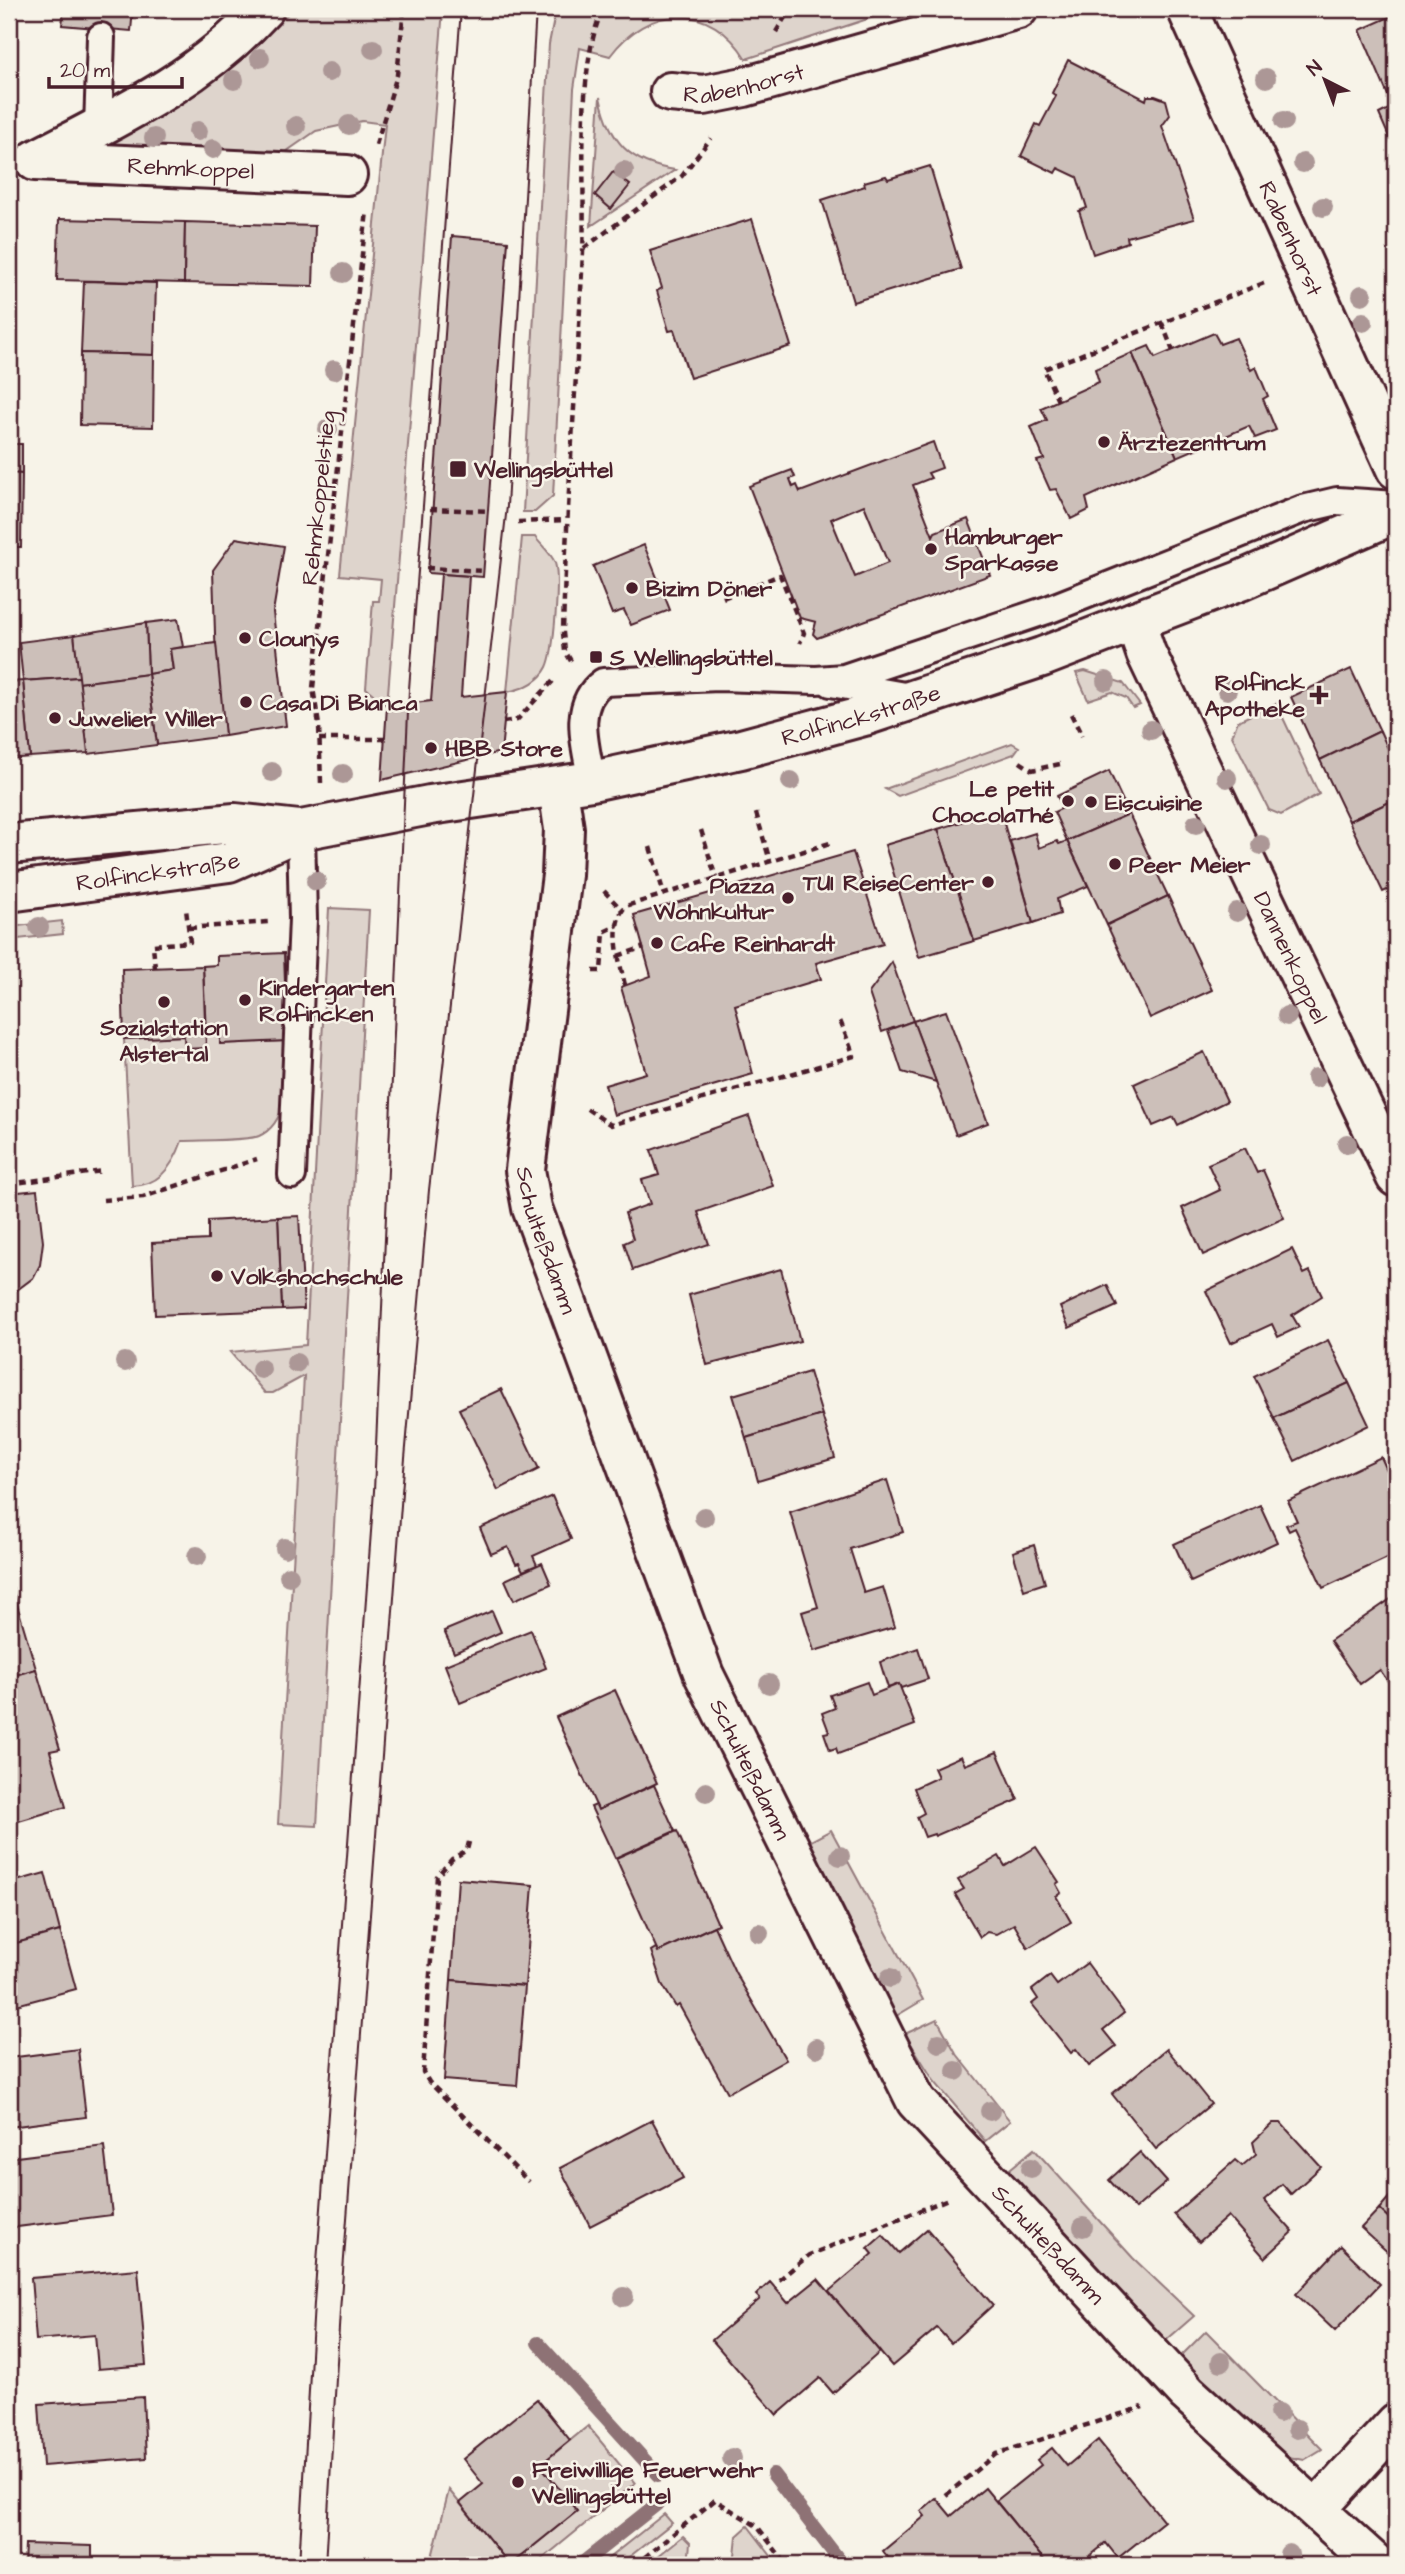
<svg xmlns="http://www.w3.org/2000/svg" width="1405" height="2574" font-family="'Architects Daughter',sans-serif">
  <rect width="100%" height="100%" fill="#f7f3e8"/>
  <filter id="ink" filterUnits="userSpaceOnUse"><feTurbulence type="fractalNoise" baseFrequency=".0143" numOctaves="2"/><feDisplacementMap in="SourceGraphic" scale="14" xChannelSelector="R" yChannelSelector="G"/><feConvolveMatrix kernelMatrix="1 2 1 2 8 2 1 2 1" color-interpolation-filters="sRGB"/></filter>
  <g filter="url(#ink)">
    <g fill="#ded4cc" stroke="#947a7c" stroke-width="2">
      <polygon points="293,9 443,9 387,706 366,688 373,601 379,601 381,579 340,575 385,124 362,121 316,131 277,158 107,152 107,145 260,40"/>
      <path d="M556,9H898L746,59C711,1 647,5 610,56L580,48L574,89L553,496L535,512H523L549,44Z"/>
      <path d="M600,97C610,142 629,163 675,170L591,226Z"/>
      <path d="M522,537H535C540,544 552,554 555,563C560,579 554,653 547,667C539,683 523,689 507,692Z"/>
      <polygon points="1085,671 1123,683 1140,705 1133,708 1126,698 1112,692 1088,700 1076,673"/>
      <polygon points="1276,703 1319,794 1281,815 1269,810 1232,736 1238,721"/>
      <polygon points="1012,743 1019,747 1014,754 898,796 885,789"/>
      <polygon points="329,908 369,910 317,1826 278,1824 304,1376 273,1393 265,1393 230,1352 306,1345"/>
      <polygon points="62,921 63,934 9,940 9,927"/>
      <path d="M206,1035H220L221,1044L287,1041C286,1071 292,1121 259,1136C247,1141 198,1140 182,1141C174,1164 159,1186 132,1186L124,1039L184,1036L185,1049Z"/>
      <polygon points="831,1830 923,2000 891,2019 807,1843"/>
      <polygon points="937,2019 956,2053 1010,2121 985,2141 934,2081 905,2034"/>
      <polygon points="1034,2149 1133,2258 1194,2316 1163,2343 1005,2173"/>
      <polygon points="1206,2331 1322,2449 1304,2460 1284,2456 1179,2358"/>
      <polygon points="588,2426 635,2483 535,2565 430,2565 449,2490 510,2565 577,2511 540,2465"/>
      <polygon points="664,2514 672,2523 619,2565 600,2565"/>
      <polygon points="748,2526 778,2565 734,2565 737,2536"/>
      <polygon points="683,2536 690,2543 688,2565 647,2565"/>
    </g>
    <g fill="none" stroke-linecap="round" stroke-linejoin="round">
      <g stroke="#8e7275" stroke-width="14">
        <polyline points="538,2343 658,2475"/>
        <polyline points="773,2474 843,2565"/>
        <polyline points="580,2565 657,2504"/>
      </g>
    </g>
    <g fill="#ccbfb9" stroke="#4a1f2b" stroke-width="2" fill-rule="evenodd">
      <polygon points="64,9 133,9 131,31 62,25"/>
      <polygon points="1396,14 1396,153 1379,114 1393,107 1360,30"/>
      <rect x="9" y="53" width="6" height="52"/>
      <polygon points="1068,60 1146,100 1147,96 1155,96 1166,100 1170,115 1162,126 1194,219 1127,237 1128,242 1093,254 1079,211 1087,208 1077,177 1058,168 1055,173 1021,156 1036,124 1040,126 1056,96 1052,93"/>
      <polygon points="930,166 961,269 853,302 822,200 865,186 864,182 886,176 888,179"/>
      <polygon points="613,172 630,185 611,209 595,195"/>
      <polygon points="59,219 185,222 184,283 57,280"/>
      <polygon points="752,219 791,346 690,378 674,330 669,331 657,291 662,288 650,251"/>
      <polygon points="185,222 315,226 313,286 184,283"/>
      <polygon points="452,236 508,241 483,577 428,573"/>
      <polygon points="9,259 13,259 10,336 9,336"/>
      <polygon points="84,281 156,283 154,355 81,353"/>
      <polygon points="1214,333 1220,344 1236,338 1251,370 1256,367 1268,396 1263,399 1276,430 1255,438 1249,426 1177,457 1132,353 1149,346 1155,358"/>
      <polygon points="81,353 154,355 153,427 80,425"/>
      <polygon points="1132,353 1177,457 1086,498 1089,510 1071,519 1056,489 1050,490 1037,461 1044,459 1031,427 1047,420 1041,408 1099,382 1095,369"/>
      <path d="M933,442L942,468L928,473L931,478L913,485L933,536L935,532L968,519L990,575L817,638L813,634L816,622L800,618L749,486L792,470L795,477L790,479L793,487L797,485L800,492ZM864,505L888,563L855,577L831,519Z"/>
      <polygon points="9,444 22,444 22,474 9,473"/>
      <polygon points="9,473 22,474 21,547 9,547"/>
      <polygon points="236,538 284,546 273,612 286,726 225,736 216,665 213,570"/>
      <polygon points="644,545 670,610 631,625 624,610 612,614 593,566"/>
      <polygon points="441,574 469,576 461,697 507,692 501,752 382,780 387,706 431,701"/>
      <polygon points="178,619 183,647 170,649 173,670 148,674 146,623"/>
      <polygon points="146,623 148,674 79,683 74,635"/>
      <polygon points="74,635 79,677 23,681 19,642"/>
      <polygon points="216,643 225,736 157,745 148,674 173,670 170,649"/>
      <polygon points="1351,669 1380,731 1320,760 1291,697"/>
      <polygon points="148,674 157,745 88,754 79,683"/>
      <polygon points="79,677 88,753 30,757 23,681"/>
      <polygon points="23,681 30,757 9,759 9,682"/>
      <polygon points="1380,731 1396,766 1396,799 1349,821 1320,760"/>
      <polygon points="1109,771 1129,814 1067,841 1054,812 1063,808 1057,796"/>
      <polygon points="1396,799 1396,886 1383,892 1349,821"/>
      <polygon points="1000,810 1033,923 974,941 938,829"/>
      <polygon points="1129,814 1168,896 1107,925 1067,841"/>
      <polygon points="938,829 974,941 919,957 885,845"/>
      <polygon points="1035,833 1039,848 1057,841 1059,844 1067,841 1088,886 1057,899 1060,914 1033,923 1010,841"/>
      <polygon points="853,852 883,944 816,963 821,979 735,1005 753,1074 614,1115 605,1085 646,1073 621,987 651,976 634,915"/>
      <polygon points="1168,896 1212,990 1150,1018 1107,925"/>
      <polygon points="284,953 287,1041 220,1044 220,1035 206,1035 203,966 217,965 217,956"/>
      <polygon points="892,962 913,1021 882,1032 869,993"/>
      <polygon points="203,966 206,1048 185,1049 184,1036 124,1039 122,969"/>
      <polygon points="946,1011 988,1123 956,1135 913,1021"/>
      <polygon points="913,1021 936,1082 902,1072 888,1030"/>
      <polygon points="1204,1052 1227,1101 1178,1125 1174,1117 1153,1126 1134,1084"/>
      <polygon points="749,1116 773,1186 698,1212 709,1244 633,1270 624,1243 633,1239 625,1213 650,1204 642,1180 659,1175 651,1150"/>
      <polygon points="1245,1148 1257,1173 1263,1170 1284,1218 1203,1255 1182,1208 1220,1190 1208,1164"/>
      <polygon points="37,1190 43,1242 40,1265 33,1278 9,1296 9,1193"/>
      <polygon points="299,1216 304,1309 282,1310 278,1217"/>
      <polygon points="278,1217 282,1310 155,1315 152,1243 208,1240 208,1221"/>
      <polygon points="1292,1249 1304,1274 1310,1271 1322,1296 1292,1315 1299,1327 1278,1337 1272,1324 1231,1343 1206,1291"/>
      <polygon points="781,1269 800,1341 707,1365 689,1295"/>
      <polygon points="1107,1285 1117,1306 1069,1328 1060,1307"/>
      <polygon points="1328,1340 1349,1383 1274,1418 1254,1376"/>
      <polygon points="809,1372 822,1415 746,1438 733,1395"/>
      <polygon points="1349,1383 1369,1425 1295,1461 1274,1418"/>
      <polygon points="501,1389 539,1469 498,1490 459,1409"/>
      <polygon points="822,1415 835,1458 758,1481 746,1438"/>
      <polygon points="1381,1457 1396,1490 1396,1554 1323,1588 1295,1528 1289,1531 1286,1525 1297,1521 1288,1501"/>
      <polygon points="887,1480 903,1532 850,1549 864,1593 883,1587 895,1627 814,1651 802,1612 818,1607 790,1512"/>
      <polygon points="552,1496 571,1539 533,1556 537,1565 523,1571 519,1563 516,1564 508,1547 491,1554 480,1528"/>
      <polygon points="1260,1505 1277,1542 1191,1582 1174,1544"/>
      <polygon points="1034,1545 1045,1583 1024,1590 1013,1552"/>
      <polygon points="542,1563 551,1584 514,1600 505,1580"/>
      <polygon points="9,1584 11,1584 36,1669 9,1677"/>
      <polygon points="1395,1596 1396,1598 1396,1693 1380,1670 1360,1684 1330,1641"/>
      <polygon points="492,1611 501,1632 454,1653 444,1631"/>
      <polygon points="531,1630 546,1668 460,1703 445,1665"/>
      <polygon points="918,1648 928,1679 901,1688 899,1684 888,1688 880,1662"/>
      <polygon points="36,1669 60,1749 50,1751 66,1807 9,1824 9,1677"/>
      <polygon points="867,1682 872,1695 899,1684 915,1725 838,1754 836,1748 830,1750 824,1733 829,1732 822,1713 835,1708 830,1695"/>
      <polygon points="615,1690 657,1783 598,1810 556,1717"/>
      <polygon points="997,1752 1018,1800 935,1836 934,1834 925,1837 917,1817 924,1813 914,1788 938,1777 934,1768 961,1756 965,1765"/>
      <polygon points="654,1785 675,1831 615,1858 591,1807 596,1805 598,1810"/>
      <polygon points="677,1831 718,1924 658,1952 616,1858"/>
      <polygon points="1036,1847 1059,1882 1056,1884 1061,1893 1056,1896 1071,1922 1028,1948 1014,1924 996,1934 987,1932 980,1937 955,1894 964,1889 958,1880 999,1856 1005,1866"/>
      <polygon points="45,1873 60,1931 9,1945 9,1883"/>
      <polygon points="458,1879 533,1885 525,1986 451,1980"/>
      <polygon points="714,1926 735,1972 786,2060 728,2093 679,2005 676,2007 662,1984 651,1951 656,1948 658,1952"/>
      <polygon points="60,1931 76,1989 9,2007 9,1945"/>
      <polygon points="1087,1963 1124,2013 1103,2030 1116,2046 1089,2066 1076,2049 1071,2053 1032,2004 1038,1999 1032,1990 1050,1976 1057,1985"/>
      <polygon points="451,1980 525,1986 517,2086 444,2080"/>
      <polygon points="78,2049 86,2117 9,2127 9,2058"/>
      <polygon points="1167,2049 1211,2104 1156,2149 1112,2094"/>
      <polygon points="652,2120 683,2178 590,2226 560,2168"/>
      <polygon points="1273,2123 1281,2123 1321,2167 1291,2194 1282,2184 1264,2200 1293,2232 1265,2258 1228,2216 1199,2242 1174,2214 1235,2160 1242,2166 1256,2154 1253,2142"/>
      <polygon points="104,2146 112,2215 9,2228 9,2158"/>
      <polygon points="1140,2152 1167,2182 1135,2209 1109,2180"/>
      <polygon points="1396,2189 1396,2225 1379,2209"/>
      <polygon points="1379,2209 1396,2225 1396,2251 1392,2256 1361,2228"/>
      <polygon points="927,2229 993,2305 951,2343 937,2328 892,2366 828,2292 873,2254 868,2248 883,2235 899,2253"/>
      <polygon points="1341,2246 1380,2284 1335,2331 1296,2294"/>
      <polygon points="138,2269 146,2365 98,2369 95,2335 36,2340 31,2278"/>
      <polygon points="818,2279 880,2352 833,2393 820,2378 777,2415 712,2340 760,2299 756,2295 770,2282 788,2303"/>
      <polygon points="143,2397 146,2458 43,2466 39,2404"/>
      <polygon points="537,2399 570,2440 540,2465 577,2511 510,2565 460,2503 483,2484 463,2459"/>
      <polygon points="1098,2440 1164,2521 1118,2558 1106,2543 1079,2565 1048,2565 996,2501 1041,2465 1037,2460 1052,2448 1067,2466"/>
      <polygon points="985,2488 1048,2565 894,2565 883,2551 925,2516 921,2511 936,2498 951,2516"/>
      <polygon points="25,2544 92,2546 92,2565 24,2565"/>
    </g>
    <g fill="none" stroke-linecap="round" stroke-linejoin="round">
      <defs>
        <g id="lane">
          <polyline points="98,128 101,37"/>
          <polyline points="831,683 910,697"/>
          <path d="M592,781C586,748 571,705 603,682L719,677L816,680L844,678L1050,609L1303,509L1337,501L1396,505"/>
          <polyline points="292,1175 303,919 301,830"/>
        </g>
        <g id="street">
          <path id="s1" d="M1187,9L1396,469"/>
          <path id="s2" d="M670,92L704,95L744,87L1018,9"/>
          <path d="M35,160C120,116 199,80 264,9"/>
          <path id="s3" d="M35,161L347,175"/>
          <path id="s4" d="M1135,621L1146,653L1396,1177"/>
          <path id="s5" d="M558,788L564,829L562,875L525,1170L532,1208L704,1675L916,2101L1187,2393L1377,2565"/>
          <polyline points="1318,2508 1396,2423"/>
        </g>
        <g id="secondary">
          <polyline points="9,844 235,823 299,830"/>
          <path id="s6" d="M9,892L229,862L301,830L430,805L592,781L741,749L864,716L1042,657L1135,621L1240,581L1396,513"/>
        </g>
      </defs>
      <use href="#lane" stroke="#4a1f2b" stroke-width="32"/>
      <use href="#street" stroke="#4a1f2b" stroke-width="44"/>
      <use href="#secondary" stroke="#4a1f2b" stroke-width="44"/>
      <g stroke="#4a1f2b" stroke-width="4.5" stroke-dasharray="7 5" stroke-linecap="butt">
        <polyline points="776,32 790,9"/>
        <polyline points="376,145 397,75 404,9"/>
        <polyline points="584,248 682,176 711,138"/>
        <polyline points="1162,323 1173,351"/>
        <polyline points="1058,401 1044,369 1264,283"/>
        <polyline points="430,509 490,511"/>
        <polyline points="518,522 566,520"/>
        <polyline points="426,568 485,571"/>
        <polyline points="723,598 780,575 804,633 800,643"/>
        <path d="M571,661L565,651L563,633C566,506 577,379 583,251C586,184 575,67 603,9"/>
        <polyline points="1071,714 1082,736"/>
        <polyline points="503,722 517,720 554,680"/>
        <polyline points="319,739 385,739"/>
        <polyline points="1020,762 1032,770 1060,764"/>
        <polyline points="321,783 319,725 313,688 367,211"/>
        <polyline points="756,813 770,861"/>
        <polyline points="701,830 716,878"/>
        <polyline points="650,847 664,894"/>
        <polyline points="604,891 622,910"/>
        <polyline points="189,928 268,922"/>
        <polyline points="618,956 644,947"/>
        <polyline points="155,968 153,945 190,942 186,909"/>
        <polyline points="593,971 601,971 604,932 618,925"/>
        <path d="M625,985C620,964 608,924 626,906L830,843"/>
        <polyline points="587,1109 611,1125 854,1056 839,1018"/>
        <polyline points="9,1184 102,1171"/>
        <polyline points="103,1200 143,1197 257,1159"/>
        <polyline points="469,1842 467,1850 452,1859 437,1876 423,2072 429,2082 529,2182"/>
        <polyline points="779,2280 809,2255 948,2199"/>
        <polyline points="946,2495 996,2454 1143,2407"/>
        <polyline points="635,2565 715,2500 757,2526 787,2565"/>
      </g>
      <use href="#lane" stroke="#f7f3e8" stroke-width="26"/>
      <use href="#street" stroke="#f7f3e8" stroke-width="38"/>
      <use href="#secondary" stroke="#f7f3e8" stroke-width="38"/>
      <g stroke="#4a1f2b" stroke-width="2">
        <polyline points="299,2565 314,2303 374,1491 409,689 461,9"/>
        <polyline points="325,2565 340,2311 402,1492 429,1190 507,506 536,9"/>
      </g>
    </g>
    <g fill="#ac9796">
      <circle cx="373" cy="49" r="10"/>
      <circle cx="260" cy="58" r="10"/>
      <circle cx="329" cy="72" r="10"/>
      <circle cx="1266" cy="78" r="10"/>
      <circle cx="234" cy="80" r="10"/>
      <circle cx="1284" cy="121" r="10"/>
      <circle cx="349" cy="125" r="10"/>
      <circle cx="296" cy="126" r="10"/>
      <circle cx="198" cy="131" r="10"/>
      <circle cx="154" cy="138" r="10"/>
      <circle cx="213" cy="149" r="10"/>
      <circle cx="1303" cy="163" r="10"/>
      <circle cx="624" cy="171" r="10"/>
      <circle cx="1323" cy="207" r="10"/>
      <circle cx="343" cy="273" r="10"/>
      <circle cx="1362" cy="295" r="10"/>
      <circle cx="1363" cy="322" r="10"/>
      <circle cx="334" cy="370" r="10"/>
      <circle cx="328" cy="429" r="10"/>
      <circle cx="1106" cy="681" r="10"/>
      <circle cx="1227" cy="690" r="10"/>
      <circle cx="1151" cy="730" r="10"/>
      <circle cx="272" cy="772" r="10"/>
      <circle cx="343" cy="774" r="10"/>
      <circle cx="1227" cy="778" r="10"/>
      <circle cx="791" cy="781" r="10"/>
      <circle cx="1196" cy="824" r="10"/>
      <circle cx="1261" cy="845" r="10"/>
      <circle cx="316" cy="881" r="10"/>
      <circle cx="1237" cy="912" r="10"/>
      <circle cx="39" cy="927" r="10"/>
      <circle cx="1287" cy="1016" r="10"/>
      <circle cx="1316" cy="1078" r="10"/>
      <circle cx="1347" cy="1144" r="10"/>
      <circle cx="125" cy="1362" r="10"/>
      <circle cx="296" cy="1363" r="10"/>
      <circle cx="261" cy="1369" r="10"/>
      <circle cx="704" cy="1517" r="10"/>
      <circle cx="285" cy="1548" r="10"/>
      <circle cx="197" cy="1556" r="10"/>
      <circle cx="289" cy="1576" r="10"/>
      <circle cx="769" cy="1684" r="10"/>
      <circle cx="706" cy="1792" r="10"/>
      <circle cx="840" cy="1856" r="10"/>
      <circle cx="759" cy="1933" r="10"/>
      <circle cx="890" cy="1978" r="10"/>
      <circle cx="939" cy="2043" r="10"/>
      <circle cx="816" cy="2048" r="10"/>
      <circle cx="956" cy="2071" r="10"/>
      <circle cx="990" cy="2111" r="10"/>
      <circle cx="1031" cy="2168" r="10"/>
      <circle cx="1083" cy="2227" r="10"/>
      <circle cx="624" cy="2297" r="10"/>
      <circle cx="1221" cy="2362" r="10"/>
      <circle cx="1279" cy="2413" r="10"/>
      <circle cx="1297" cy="2429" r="10"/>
      <circle cx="732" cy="2458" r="10"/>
      <circle cx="1289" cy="2554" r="10"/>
    </g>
  </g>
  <g fill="#4a1f2b" stroke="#f7f3e8" stroke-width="2.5">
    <circle cx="1104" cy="442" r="7"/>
    <rect x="449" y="460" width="18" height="18" rx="3.5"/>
    <circle cx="931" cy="549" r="7"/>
    <circle cx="632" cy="588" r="7"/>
    <circle cx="245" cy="638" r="7"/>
    <rect x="589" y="650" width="14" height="14" rx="3.5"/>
    <path d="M1315.5 684.5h7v7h7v7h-7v7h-7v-7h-7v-7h7z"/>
    <circle cx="246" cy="702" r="7"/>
    <circle cx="55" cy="718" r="7"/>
    <circle cx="431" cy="748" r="7"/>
    <circle cx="1068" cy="801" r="7"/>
    <circle cx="1091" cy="802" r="7"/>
    <circle cx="1115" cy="864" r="7"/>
    <circle cx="988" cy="882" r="7"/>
    <circle cx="788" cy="898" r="7"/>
    <circle cx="657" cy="943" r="7"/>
    <circle cx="245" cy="1000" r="7"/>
    <circle cx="164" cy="1002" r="7"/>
    <circle cx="217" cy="1276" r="7"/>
    <circle cx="518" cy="2482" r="7"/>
  </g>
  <g text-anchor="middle" stroke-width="5" stroke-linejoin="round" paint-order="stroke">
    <g font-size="23" fill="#4a1f2b" stroke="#f7f3e8">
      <text dy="8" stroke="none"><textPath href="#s2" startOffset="75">Rabenhorst</textPath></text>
      <text dy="8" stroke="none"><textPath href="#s3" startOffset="156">Rehmkoppel</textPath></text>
      <text dy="8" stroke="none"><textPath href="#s1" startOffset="252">Rabenhorst</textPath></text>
      <text transform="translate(318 498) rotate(-84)" y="8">Rehmkoppelstieg</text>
      <text dy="8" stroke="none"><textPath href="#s6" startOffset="873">Rolfinckstraße</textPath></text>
      <text dy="8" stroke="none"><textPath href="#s6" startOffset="150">Rolfinckstraße</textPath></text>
      <text dy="8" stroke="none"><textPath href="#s4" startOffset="371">Dannenkoppel</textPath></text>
      <text dy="8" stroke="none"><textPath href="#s5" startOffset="458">Schulteßdamm</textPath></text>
      <text dy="8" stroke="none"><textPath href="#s5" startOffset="1026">Schulteßdamm</textPath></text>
      <text dy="8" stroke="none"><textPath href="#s5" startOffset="1592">Schulteßdamm</textPath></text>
    </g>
    <g font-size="23" font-weight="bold" fill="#4a1f2b" stroke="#f7f3e8" text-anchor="start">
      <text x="1118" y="450">Ärztezentrum</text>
      <text x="474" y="477">Wellingsbüttel</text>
      <text x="945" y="544">Hamburger<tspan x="945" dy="26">Sparkasse</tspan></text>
      <text x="646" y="596">Bizim Döner</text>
      <text x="259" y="646">Clounys</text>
      <text x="610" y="665">S Wellingsbüttel</text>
      <text x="1305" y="690" text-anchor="end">Rolfinck<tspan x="1305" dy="26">Apotheke</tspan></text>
      <text x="260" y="710">Casa Di Bianca</text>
      <text x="69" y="726">Juwelier Willer</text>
      <text x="445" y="756">HBB Store</text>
      <text x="1054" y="796" text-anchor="end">Le petit<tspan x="1054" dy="26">ChocolaThé</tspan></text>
      <text x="1105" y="810">Eiscuisine</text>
      <text x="1129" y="872">Peer Meier</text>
      <text x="974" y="890" text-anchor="end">TUI ReiseCenter</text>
      <text x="774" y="893" text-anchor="end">Piazza<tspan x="774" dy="26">Wohnkultur</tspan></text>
      <text x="671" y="951">Cafe Reinhardt</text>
      <text x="259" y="995">Kindergarten<tspan x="259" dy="26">Rolfincken</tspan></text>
      <text x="164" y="1035" text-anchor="middle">Sozialstation<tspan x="164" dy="26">Alstertal</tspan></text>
      <text x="231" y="1284">Volkshochschule</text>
      <text x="532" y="2477">Freiwillige Feuerwehr<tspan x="532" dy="26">Wellingsbüttel</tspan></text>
    </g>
  </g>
  <rect width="1405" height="2574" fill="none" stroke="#f7f3e8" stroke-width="35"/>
  <rect x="18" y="18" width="1370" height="2539" fill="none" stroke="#4a1f2b" stroke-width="2.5" filter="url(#ink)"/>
  <g transform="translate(1325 80) rotate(318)" stroke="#f7f3e8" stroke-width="5" paint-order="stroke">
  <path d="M0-5L12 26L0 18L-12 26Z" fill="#4a1f2b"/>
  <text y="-10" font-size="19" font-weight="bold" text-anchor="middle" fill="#4a1f2b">N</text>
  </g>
  <path d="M49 77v10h133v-10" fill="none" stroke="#4a1f2b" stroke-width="3.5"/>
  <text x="60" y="77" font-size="21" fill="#4a1f2b" stroke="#f7f3e8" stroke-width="5" paint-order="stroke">20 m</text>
</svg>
